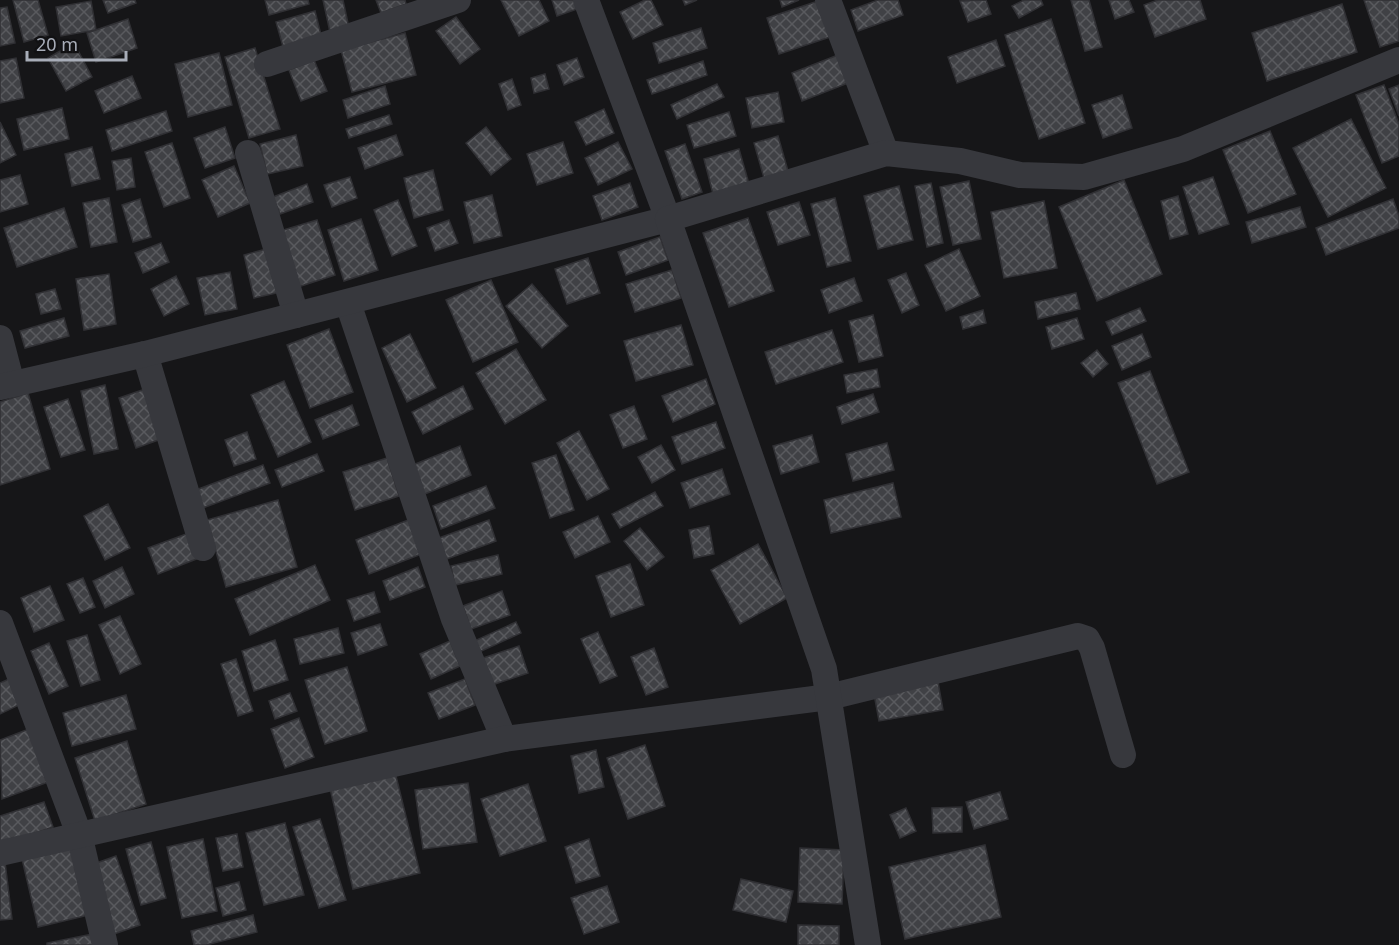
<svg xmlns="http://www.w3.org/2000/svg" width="1399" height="945" font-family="'Noto Sans',sans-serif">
  <defs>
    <pattern id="building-cross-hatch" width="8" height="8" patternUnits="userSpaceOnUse" patternTransform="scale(1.5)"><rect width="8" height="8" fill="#404145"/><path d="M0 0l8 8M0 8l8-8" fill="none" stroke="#595a5e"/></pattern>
  </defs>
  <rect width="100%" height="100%" fill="#161618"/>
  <g fill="url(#building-cross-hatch)" stroke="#303034" stroke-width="1.5">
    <polygon points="13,0 38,0 48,35 24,42"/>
    <polygon points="103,0 135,0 136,3 108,13"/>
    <polygon points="265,0 308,0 309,4 269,15"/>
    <polygon points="323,0 343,0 349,28 330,32"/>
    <polygon points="376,0 405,0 406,4 381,13"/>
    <polygon points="501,0 539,0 549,21 519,36"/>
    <polygon points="552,0 575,0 577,9 557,16"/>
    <polygon points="645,0 651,0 663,25 633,39 620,12"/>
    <polygon points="683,0 697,0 685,5"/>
    <polygon points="780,0 799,0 782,7"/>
    <polygon points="821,0 833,36 779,54 767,18"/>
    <polygon points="878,0 898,0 903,15 858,31 851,10"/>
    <polygon points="986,0 991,14 968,22 960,1"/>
    <polygon points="1024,0 1041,0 1043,5 1019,18 1012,6"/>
    <polygon points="1071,0 1089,0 1102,47 1085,51"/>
    <polygon points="1109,0 1129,0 1134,12 1115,19"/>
    <polygon points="1158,0 1200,0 1206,19 1155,37 1144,5"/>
    <polygon points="1364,0 1399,0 1399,41 1380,47"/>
    <polygon points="91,1 96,30 61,36 56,7"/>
    <polygon points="1342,4 1357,52 1267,81 1252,33"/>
    <polygon points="7,7 15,43 0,46 0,8"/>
    <polygon points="315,11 322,39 284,50 276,22"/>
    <polygon points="456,17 480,49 460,64 436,31"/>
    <polygon points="128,19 137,48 96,62 87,33"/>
    <polygon points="1051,19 1085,123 1039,139 1005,35"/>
    <polygon points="701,28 707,48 659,63 653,43"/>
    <polygon points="405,33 416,75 352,92 341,50"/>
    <polygon points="996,40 1005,66 957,83 948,57"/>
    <polygon points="74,43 92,77 66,91 48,58"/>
    <polygon points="255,48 280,129 249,138 225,57"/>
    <polygon points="219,53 232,105 188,117 175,64"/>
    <polygon points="843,53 853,81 802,101 792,73"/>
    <polygon points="16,58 24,98 0,103 0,61"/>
    <polygon points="577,58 584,77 564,85 557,65"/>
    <polygon points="314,60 327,91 301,101 289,70"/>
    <polygon points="703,61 707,75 652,94 647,80"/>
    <polygon points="545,74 549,89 534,93 531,78"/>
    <polygon points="132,76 141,98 104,113 95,91"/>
    <polygon points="512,79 521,105 508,110 499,84"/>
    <polygon points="717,84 724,97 677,119 671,105"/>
    <polygon points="1384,85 1399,124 1399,156 1382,163 1356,95"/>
    <polygon points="1399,85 1399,116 1389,89"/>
    <polygon points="385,86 390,104 348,118 343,100"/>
    <polygon points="778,92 784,122 752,128 746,98"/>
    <polygon points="1122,95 1132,128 1103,138 1092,105"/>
    <polygon points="62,108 69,139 24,150 17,119"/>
    <polygon points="604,109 614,133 586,145 575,122"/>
    <polygon points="166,111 172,131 112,151 106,130"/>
    <polygon points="729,112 736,136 694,148 687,125"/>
    <polygon points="389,115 392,124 349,138 346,129"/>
    <polygon points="1351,119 1386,188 1328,217 1293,148"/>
    <polygon points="0,122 16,155 0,163"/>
    <polygon points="225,127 235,158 205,168 194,138"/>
    <polygon points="486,127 511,159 491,175 466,143"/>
    <polygon points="1270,131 1296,194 1248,213 1223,150"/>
    <polygon points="296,135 303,166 267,174 260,144"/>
    <polygon points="396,135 403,155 365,169 358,148"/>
    <polygon points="778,136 788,171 764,178 754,143"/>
    <polygon points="563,142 573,173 537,185 527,154"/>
    <polygon points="618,142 632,169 598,185 585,158"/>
    <polygon points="172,143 190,198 164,207 145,152"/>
    <polygon points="685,144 702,192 682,199 665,151"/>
    <polygon points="92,147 100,179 72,186 65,154"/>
    <polygon points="739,149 749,184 713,194 704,159"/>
    <polygon points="131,158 135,187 117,190 112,161"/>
    <polygon points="234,166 250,203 218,217 202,180"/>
    <polygon points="433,170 443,210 414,218 404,178"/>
    <polygon points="20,175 28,204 0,212 0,180"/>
    <polygon points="350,177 357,198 332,207 324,185"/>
    <polygon points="1213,177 1229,224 1199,234 1183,187"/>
    <polygon points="1124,180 1162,274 1097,301 1059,207"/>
    <polygon points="969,181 981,239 953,245 940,187"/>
    <polygon points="630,183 638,207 602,220 593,196"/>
    <polygon points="931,183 943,243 927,247 915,186"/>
    <polygon points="307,184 313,202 280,214 273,197"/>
    <polygon points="899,186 913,240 878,249 864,196"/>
    <polygon points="492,195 502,236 474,243 464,202"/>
    <polygon points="1178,196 1188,234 1170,239 1161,201"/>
    <polygon points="109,198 117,242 91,247 83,203"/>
    <polygon points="835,198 851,261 827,267 811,204"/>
    <polygon points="140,199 151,237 133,242 122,205"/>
    <polygon points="1393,199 1399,216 1399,228 1326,255 1316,228"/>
    <polygon points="398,200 417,246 392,256 374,210"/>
    <polygon points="1044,201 1057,268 1004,278 991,212"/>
    <polygon points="799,202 810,235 778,245 767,212"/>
    <polygon points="1300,207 1306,227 1252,243 1246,222"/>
    <polygon points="64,208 77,247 17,267 4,228"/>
    <polygon points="748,218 774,291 729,307 703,233"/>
    <polygon points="361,219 378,270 344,281 328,230"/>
    <polygon points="317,220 335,275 298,287 280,231"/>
    <polygon points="449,220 458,243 435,251 427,228"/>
    <polygon points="660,237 668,260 626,275 618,252"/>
    <polygon points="161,243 169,262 143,273 135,253"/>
    <polygon points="270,248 281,292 254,298 244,255"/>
    <polygon points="959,249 980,296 946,311 925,265"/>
    <polygon points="588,258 600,293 567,304 555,269"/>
    <polygon points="672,270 681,298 635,312 626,284"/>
    <polygon points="230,272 237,309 205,315 197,278"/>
    <polygon points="906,273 919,305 902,313 888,280"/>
    <polygon points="109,274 116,324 84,330 76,279"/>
    <polygon points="176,276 189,304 164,316 151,289"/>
    <polygon points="854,278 862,301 829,313 821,290"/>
    <polygon points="491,280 518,342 473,362 446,300"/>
    <polygon points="532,284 568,326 542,348 506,306"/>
    <polygon points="55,289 61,309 41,314 36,294"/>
    <polygon points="1076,293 1080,309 1038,319 1035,302"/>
    <polygon points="1140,308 1146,321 1112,335 1106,322"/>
    <polygon points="983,310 986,323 963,329 960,317"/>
    <polygon points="873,315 883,356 859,362 849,321"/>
    <polygon points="64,318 69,336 25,348 20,331"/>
    <polygon points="1077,318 1084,339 1052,349 1046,327"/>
    <polygon points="681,325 693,365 636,381 624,341"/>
    <polygon points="329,329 353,392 310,408 287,345"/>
    <polygon points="832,330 843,362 776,384 765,352"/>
    <polygon points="410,334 436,388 407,402 382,348"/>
    <polygon points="1142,334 1151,357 1122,370 1112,346"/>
    <polygon points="516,349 546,400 505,424 476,373"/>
    <polygon points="1097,350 1108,364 1093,377 1081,363"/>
    <polygon points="877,369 880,387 847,393 844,375"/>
    <polygon points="1150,371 1189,472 1157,484 1118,383"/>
    <polygon points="706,379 715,404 673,422 662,396"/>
    <polygon points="284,381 311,442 278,457 251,395"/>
    <polygon points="105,385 118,449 94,454 81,391"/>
    <polygon points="463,386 473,409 423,434 412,412"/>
    <polygon points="148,388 164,438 136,448 119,398"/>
    <polygon points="28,393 50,469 0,485 0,402"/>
    <polygon points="873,394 879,412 842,424 837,407"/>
    <polygon points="68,399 85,450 61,457 44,407"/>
    <polygon points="352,405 359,425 323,439 315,420"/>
    <polygon points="634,406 647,439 623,448 610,415"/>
    <polygon points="716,422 725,448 682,464 672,437"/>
    <polygon points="579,431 609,489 587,500 557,443"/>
    <polygon points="247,432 256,459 234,466 225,440"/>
    <polygon points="812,435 819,462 781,474 773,446"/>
    <polygon points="887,443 894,470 853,481 846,454"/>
    <polygon points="661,445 675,470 652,483 638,457"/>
    <polygon points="460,446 471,475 420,496 408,467"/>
    <polygon points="317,454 324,471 282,487 275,470"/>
    <polygon points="556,455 574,510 550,518 532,463"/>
    <polygon points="387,458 399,496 355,510 343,472"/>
    <polygon points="263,465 270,483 200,509 193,491"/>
    <polygon points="722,469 730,494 690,508 681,483"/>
    <polygon points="893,483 901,517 831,533 824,500"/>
    <polygon points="486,486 495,508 441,529 433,506"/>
    <polygon points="655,492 663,506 620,528 612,514"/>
    <polygon points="278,500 297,567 226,587 207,520"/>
    <polygon points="108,504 130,548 105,560 84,516"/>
    <polygon points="598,516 610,542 575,558 563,532"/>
    <polygon points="411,519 424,553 369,574 356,540"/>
    <polygon points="489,520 496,541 444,560 436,539"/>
    <polygon points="709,526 714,554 694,558 689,530"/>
    <polygon points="640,528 664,557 647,570 624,541"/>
    <polygon points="189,533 199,558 158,574 148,548"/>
    <polygon points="758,544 787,598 740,624 711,570"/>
    <polygon points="498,555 502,574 455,585 451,566"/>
    <polygon points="630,564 644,605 611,617 596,576"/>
    <polygon points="315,565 330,600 250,635 235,599"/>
    <polygon points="122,567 134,594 105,608 93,581"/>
    <polygon points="418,567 425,587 390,600 383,581"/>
    <polygon points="83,578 95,607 80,613 67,584"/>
    <polygon points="50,586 64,620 34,632 21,598"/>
    <polygon points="502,591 510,615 471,629 463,606"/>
    <polygon points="374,592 380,612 354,621 347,600"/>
    <polygon points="120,616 141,664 120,674 99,625"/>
    <polygon points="516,622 521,633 477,653 472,642"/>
    <polygon points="380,624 387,645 358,655 351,633"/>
    <polygon points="338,628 344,653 300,664 294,639"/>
    <polygon points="598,632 617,676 600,683 581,639"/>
    <polygon points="87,635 100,680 81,686 67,641"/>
    <polygon points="275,640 288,680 254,691 242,651"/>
    <polygon points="450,641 460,666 431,679 420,654"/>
    <polygon points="49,643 68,686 49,694 31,651"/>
    <polygon points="519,646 528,673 486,687 477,660"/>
    <polygon points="654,648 668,687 646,695 631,657"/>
    <polygon points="236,659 253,711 238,716 221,664"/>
    <polygon points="347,667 367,731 325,744 305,680"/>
    <polygon points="9,679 21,704 0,714 0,683"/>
    <polygon points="465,679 475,705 439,719 428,693"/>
    <polygon points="938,682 943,710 879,721 874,694"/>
    <polygon points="290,693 297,711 275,719 269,701"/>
    <polygon points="126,695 136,729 72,746 63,713"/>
    <polygon points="299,718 314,757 285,768 271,729"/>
    <polygon points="29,729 48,782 2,799 0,740"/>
    <polygon points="127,741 146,804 95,821 75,758"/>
    <polygon points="645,745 665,806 628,819 607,758"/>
    <polygon points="596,750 604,787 579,793 571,756"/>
    <polygon points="395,772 420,873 353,889 330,788"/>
    <polygon points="468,783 477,842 423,849 415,790"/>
    <polygon points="528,784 546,841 500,856 481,799"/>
    <polygon points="1000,792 1008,819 974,829 966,802"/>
    <polygon points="44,802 53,827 0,845 0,816"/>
    <polygon points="962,807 962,832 933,833 932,808"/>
    <polygon points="906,808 916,831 900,838 890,815"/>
    <polygon points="320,819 346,900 319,908 293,827"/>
    <polygon points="285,823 304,895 264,905 246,833"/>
    <polygon points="237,834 243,867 223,871 216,838"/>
    <polygon points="203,839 217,911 182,918 167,847"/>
    <polygon points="589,839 600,876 576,883 565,847"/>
    <polygon points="151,842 166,898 141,905 126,849"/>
    <polygon points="985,845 1001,917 905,939 889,867"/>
    <polygon points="77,846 93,914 38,927 22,859"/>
    <polygon points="800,848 844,850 842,904 798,902"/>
    <polygon points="116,856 140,925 111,935 88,866"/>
    <polygon points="5,862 12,919 0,920 0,863"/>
    <polygon points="741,879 793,891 786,922 733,910"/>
    <polygon points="239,882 246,910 223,916 216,888"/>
    <polygon points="607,886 619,922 584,934 571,898"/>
    <polygon points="253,915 257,932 206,945 194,945 191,931"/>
    <polygon points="798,925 839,926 839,945 798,945"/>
    <polygon points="98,933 99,945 47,945 47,943"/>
  </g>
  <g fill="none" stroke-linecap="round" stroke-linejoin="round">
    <g stroke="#37383d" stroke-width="26">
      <polyline points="828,0 886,153"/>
      <polyline points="267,64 458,0"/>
      <polyline points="248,153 296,315"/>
      <polyline points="348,303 454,619 504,739"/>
      <polyline points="0,338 12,384"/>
      <polyline points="145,354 203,548"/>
      <polyline points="0,387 145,354 668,219 586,0"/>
      <polyline points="0,623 79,834 105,945"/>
      <polyline points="0,853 504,739 829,697 1078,636 1087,639 1092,648 1123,755"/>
      <polyline points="868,945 824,669 668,219 886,153 960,161 1020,175 1084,177 1183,149 1399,60"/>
    </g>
  </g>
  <path d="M27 51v9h99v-9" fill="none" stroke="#a8adb8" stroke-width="3"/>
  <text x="36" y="51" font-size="18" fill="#a8adb8" stroke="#111113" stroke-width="4.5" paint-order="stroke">20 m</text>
</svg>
